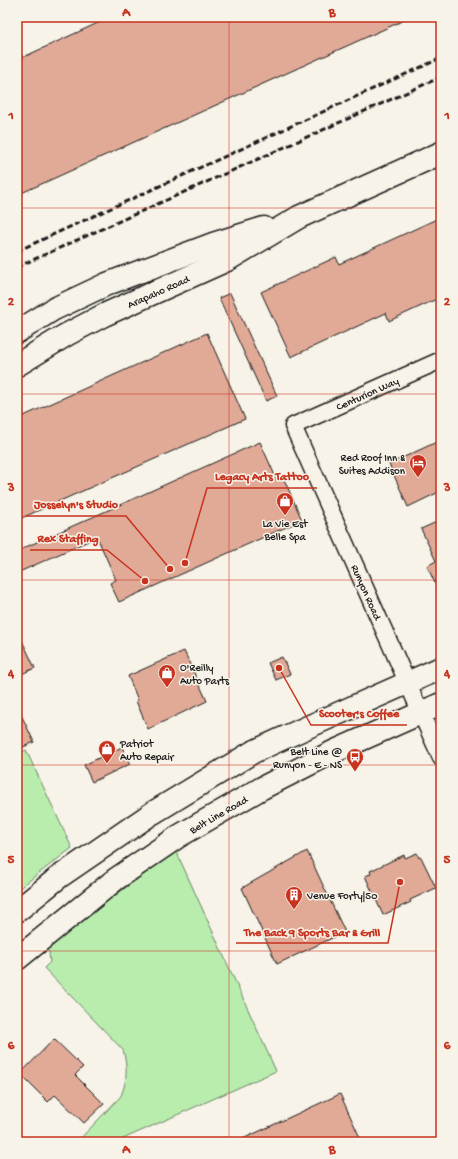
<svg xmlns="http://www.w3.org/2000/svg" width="458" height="1159" font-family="'Gochi Hand',sans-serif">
  <rect width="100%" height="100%" fill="#f7f3e8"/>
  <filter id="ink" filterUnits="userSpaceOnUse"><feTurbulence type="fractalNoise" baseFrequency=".025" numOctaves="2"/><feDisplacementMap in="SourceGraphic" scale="8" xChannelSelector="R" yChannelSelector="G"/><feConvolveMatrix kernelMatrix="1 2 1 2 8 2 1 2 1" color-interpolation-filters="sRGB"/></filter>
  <g filter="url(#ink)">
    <g fill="#b9edae" stroke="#6a8465">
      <polygon points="26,750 72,848 17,890 17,755"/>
      <path d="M176,851L276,1071L116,1142H77L121,1096C127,1081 128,1066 123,1050L44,968L50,962L49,952L44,947Z"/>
    </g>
    <g fill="#e1aa97" stroke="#1c1c1c">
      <polygon points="111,17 411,17 17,195 17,60"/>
      <polygon points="441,217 441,297 389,321 386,313 291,357 261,292 336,257 339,264"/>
      <polygon points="230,293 277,396 266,401 219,298"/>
      <polygon points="207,333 245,419 17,520 17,419"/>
      <polygon points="441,440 441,491 408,507 389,464"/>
      <polygon points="260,442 277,480 283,477 302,520 119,602 110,583 116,580 97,537 17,573 17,551"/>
      <polygon points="441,520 441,596 427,566 436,561 421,529"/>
      <polygon points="17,630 35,668 17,676"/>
      <polygon points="184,651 207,701 148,729 136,701 138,700 128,676"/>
      <polygon points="282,657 290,674 276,680 268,663"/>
      <polygon points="17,706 34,742 17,750"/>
      <polygon points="122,747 130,764 92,782 84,765"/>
      <polygon points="307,851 345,932 277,964 242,888"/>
      <polygon points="417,853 419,858 421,857 436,888 410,900 411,902 383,915 365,876 371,874 370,871 404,855 405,858"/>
      <polygon points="54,1039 83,1067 75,1075 104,1104 84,1123 55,1095 48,1102 20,1074"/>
      <polygon points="340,1094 362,1142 236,1142"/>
    </g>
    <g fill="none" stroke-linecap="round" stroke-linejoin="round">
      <defs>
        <polyline id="minor" points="441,360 293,426 441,758"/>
        <g id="secondary">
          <polyline points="17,332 54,309 107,284 213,244 264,228"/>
          <polyline points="17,365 66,335 104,315 227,260 299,217 441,153"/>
        </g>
        <g id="primary">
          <polyline points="17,911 59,877 151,814 253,752 310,726 441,668"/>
          <polyline points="17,959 116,879 179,836 262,788 333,752 441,704"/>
        </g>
      </defs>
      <use href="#minor" stroke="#1c1c1c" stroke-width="19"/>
      <use href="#secondary" stroke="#1c1c1c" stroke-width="25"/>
      <use href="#primary" stroke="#1c1c1c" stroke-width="25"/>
      <use href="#minor" stroke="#f7f3e8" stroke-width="16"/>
      <use href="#secondary" stroke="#f7f3e8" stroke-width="22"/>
      <use href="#primary" stroke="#f7f3e8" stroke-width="22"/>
      <g stroke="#1c1c1c" stroke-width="3" stroke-dasharray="6 3" stroke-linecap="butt">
        <polyline points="17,251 441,58"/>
        <polyline points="17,267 441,77"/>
      </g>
    </g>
  </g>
  <path fill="none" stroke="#c8321e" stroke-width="1" stroke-opacity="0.55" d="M229,17V1142M17,208H441M17,394H441M17,580H441M17,765H441M17,951H441"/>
  <defs>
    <symbol id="hotel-pin" viewBox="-11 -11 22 30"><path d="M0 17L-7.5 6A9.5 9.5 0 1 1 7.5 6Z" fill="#c8321e" stroke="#f7f3e8"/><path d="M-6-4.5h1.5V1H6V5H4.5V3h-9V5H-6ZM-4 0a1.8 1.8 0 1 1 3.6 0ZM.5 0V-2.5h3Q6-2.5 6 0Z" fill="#fff"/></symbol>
    <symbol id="shop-pin" viewBox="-11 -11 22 30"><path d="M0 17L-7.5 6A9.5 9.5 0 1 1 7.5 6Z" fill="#c8321e" stroke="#f7f3e8"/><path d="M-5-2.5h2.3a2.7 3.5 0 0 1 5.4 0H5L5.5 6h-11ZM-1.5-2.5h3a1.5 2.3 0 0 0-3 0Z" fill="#fff"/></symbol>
    <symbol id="bus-pin" viewBox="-11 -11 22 30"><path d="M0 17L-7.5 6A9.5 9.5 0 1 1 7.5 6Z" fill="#c8321e" stroke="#f7f3e8"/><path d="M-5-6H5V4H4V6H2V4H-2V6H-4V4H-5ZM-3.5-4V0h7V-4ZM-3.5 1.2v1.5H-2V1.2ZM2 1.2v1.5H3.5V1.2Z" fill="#fff"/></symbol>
    <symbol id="building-pin" viewBox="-11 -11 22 30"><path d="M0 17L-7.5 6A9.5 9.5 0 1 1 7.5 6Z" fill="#c8321e" stroke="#f7f3e8"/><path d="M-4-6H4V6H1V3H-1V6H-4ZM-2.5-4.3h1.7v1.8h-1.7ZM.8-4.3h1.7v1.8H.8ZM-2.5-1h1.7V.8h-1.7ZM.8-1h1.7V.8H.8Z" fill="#fff"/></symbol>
  </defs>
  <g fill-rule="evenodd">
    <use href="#hotel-pin" x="408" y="453" width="20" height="27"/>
    <use href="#shop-pin" x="275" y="491" width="20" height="27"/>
    <use href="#shop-pin" x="157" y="663" width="20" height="27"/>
    <use href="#shop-pin" x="97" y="739" width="20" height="27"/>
    <use href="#bus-pin" x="345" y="747" width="20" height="27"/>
    <use href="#building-pin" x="284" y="885" width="20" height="27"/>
  </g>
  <g text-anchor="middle" stroke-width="3" stroke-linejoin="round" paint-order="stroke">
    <g font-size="11" fill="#1c1c1c" stroke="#f7f3e8">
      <text transform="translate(158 291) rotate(-24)" y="4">Arapaho Road</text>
      <text transform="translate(367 393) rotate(-24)" y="4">Centurion Way</text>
      <text transform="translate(367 592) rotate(66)" y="4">Runyon Road</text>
      <text transform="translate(218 814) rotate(-30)" y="4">Belt Line Road</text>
    </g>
    <g font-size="11" fill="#1c1c1c" stroke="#f7f3e8" text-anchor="start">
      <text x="405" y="461" text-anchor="end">Red Roof Inn &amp;<tspan x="405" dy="13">Suites Addison</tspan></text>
      <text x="285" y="527" text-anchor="middle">La Vie Est<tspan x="285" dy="13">Belle Spa</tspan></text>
      <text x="180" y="671">O'Reilly<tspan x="180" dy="13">Auto Parts</tspan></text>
      <text x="120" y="747">Patriot<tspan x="120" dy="13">Auto Repair</tspan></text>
      <text x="342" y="755" text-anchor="end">Belt Line @<tspan x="342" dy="13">Runyon - E - NS</tspan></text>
      <text x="307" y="899">Venue Forty|50</text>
    </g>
  </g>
  <path fill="none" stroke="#c8321e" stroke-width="1.5" d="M185 563L207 488H317M170 569L126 516H26M145 581L107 550H30M279 668L311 725H407M400 882L388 943H236"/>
  <g fill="#c8321e" stroke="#f7f3e8" stroke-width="1.5">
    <circle cx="185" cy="563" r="4"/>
    <circle cx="170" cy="569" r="4"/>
    <circle cx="145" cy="581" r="4"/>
    <circle cx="279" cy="668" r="4"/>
    <circle cx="400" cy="882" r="4"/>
  </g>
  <g font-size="12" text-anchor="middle" font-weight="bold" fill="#c8321e" stroke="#f7f3e8" stroke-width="3" stroke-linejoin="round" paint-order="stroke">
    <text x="262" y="480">Legacy Arts Tattoo</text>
    <text x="76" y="508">Josselyn's Studio</text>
    <text x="68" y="542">Rex Staffing</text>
    <text x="359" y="717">Scooter's Coffee</text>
    <text x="312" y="936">The Back 9 Sports Bar &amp; Grill</text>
  </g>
  <rect width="458" height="1159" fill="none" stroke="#f7f3e8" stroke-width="44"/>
  <rect x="22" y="22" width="414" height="1115" fill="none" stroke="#c8321e" stroke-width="1.5"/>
  <g font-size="13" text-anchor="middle" font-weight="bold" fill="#c8321e">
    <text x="126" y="16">A</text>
    <text x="332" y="16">B</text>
    <text x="11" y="119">1</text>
    <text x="447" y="119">1</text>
    <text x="11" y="305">2</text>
    <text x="447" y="305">2</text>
    <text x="11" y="491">3</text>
    <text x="447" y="491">3</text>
    <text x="11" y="677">4</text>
    <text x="447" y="677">4</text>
    <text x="11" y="863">5</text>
    <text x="447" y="863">5</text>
    <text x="11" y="1049">6</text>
    <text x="447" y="1049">6</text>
    <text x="126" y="1153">A</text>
    <text x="332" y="1153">B</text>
  </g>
</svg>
